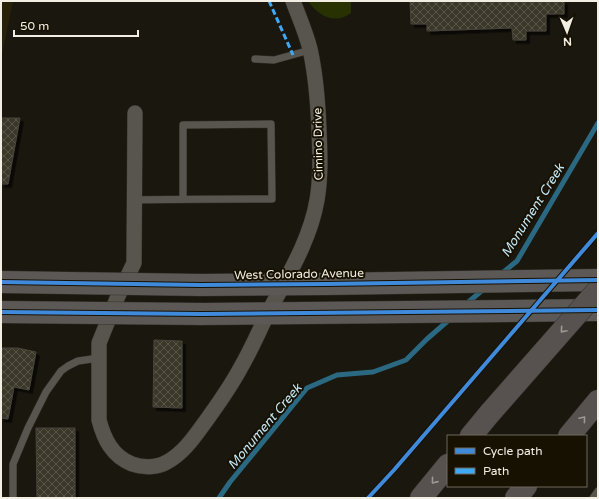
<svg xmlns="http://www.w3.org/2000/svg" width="599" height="499" font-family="'Varela Round',sans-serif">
  <defs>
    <pattern id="building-cross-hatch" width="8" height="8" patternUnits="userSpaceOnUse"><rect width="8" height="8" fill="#3b372a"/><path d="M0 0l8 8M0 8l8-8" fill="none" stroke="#585449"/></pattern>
    <filter id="shadow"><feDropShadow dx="3.5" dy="3.5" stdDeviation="0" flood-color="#0009"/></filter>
  </defs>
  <rect width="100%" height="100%" fill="#1a170e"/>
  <polygon fill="#272109" points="1,1 13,1 1,59"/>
  <path fill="#283102" d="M308,1H351V13C335,25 318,16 308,1Z"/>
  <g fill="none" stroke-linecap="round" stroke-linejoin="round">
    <g stroke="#2b6881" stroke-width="5">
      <polyline points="501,274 517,261 598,123"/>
      <polyline points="466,304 485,288"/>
      <polyline points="219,498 230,482 307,388 337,375 373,372 406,360 427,339 450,319"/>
    </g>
  </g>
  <g fill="url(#building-cross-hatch)" stroke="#47443c" filter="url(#shadow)">
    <polygon points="410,1 564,1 564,14 546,14 546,31 526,31 526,40 513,40 512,28 427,31 427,24 411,24"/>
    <polygon points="1,118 20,118 8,184 1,184"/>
    <polygon points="154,340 182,341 182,408 153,407"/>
    <polygon points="1,348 18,348 36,352 29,390 14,387 8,419 1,418"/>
    <polygon points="36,428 75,428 75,498 37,498"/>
  </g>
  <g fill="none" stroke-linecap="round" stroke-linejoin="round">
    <defs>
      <g id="lane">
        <polyline points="255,59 274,60 310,50"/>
        <path d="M134,200C180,199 226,199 272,199L271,124L183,125V199"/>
        <polyline points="13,498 13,464 28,428 46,392 61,371 68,366 78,361 99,358"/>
        <polyline points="593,498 598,491"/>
      </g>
      <path id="street" d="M135,113L134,263L118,296L99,343V420C104,439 112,456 132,464C143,468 157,468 167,462C182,454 193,439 203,425C216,407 230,388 241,367C251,350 259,331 268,313C287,277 310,241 317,200C321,177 320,154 319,130C318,104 316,76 310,49C306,33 299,17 293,1"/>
      <g id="primary">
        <polyline points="201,285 326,284 598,280"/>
        <polyline points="202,314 598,310"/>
      </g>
      <g id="highway">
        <polyline points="471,436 490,413"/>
        <polyline points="569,436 598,401"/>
        <polyline points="421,498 448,465"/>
        <polyline points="516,498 526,486"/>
      </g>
    </defs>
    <use href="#lane" stroke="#34312b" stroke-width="8"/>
    <use href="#street" stroke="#34312b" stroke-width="16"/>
    <use href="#primary" stroke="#34312b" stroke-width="23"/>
    <use href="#highway" stroke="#34312b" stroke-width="23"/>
    <use href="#lane" stroke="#58554e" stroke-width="7"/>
    <use href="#street" stroke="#58554e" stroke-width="15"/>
    <use href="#primary" stroke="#5b5855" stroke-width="22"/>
    <use href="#highway" stroke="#575250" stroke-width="22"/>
    <defs>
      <g id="primary-bridge">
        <polyline points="1,282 201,285"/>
        <polyline points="1,312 202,314"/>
      </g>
      <polyline id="highway-bridge" points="490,413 598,290"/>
    </defs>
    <use href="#primary-bridge" stroke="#34312b" stroke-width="23" stroke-linecap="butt"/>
    <use href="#highway-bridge" stroke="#34312b" stroke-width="23" stroke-linecap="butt"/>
    <use href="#primary-bridge" stroke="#5b5855" stroke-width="22"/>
    <use href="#highway-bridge" stroke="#575250" stroke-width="22"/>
    <polyline stroke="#3fa9f5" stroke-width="3" stroke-dasharray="6 3" stroke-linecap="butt" points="269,1 293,55"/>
    <defs>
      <g id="cycleway">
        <polyline points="1,282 201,285 326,284 598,280"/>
        <polyline points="1,312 202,314 598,310"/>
        <polyline points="368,498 394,470 598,233"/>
      </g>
    </defs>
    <use href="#cycleway" stroke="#171102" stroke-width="6"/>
    <use href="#cycleway" stroke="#408adc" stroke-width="4"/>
  </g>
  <defs><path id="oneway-chevron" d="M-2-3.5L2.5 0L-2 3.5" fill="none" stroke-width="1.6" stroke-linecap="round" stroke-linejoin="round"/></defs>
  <g stroke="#9d9892">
    <use href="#oneway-chevron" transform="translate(563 330) rotate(131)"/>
    <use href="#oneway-chevron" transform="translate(583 419) rotate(-50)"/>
    <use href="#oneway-chevron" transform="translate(434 481) rotate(129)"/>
  </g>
  <g text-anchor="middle" stroke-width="4" stroke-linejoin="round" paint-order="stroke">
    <g font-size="12" fill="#f2eee3" stroke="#171102">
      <text transform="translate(318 144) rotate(-91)" y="4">Cimino Drive</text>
      <text transform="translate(299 274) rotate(-1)" y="4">West Colorado Avenue</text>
    </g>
    <g font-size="13" font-style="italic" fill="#c4e8f9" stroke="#171102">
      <text transform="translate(532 210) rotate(-58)" y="5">Monument Creek</text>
      <text transform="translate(264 426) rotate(-50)" y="5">Monument Creek</text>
    </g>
  </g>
  <rect width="599" height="499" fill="none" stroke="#f2eee3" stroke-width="4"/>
  <rect x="447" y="435" width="140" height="52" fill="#171102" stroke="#6f695c"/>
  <rect x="455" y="448" width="20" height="6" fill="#408adc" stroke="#6f695c"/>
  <text x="483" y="455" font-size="12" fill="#f2eee3">Cycle path</text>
  <rect x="455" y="468" width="20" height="6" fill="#3fa9f5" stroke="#6f695c"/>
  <text x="483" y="475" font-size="12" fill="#f2eee3">Path</text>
  <g transform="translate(567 32) rotate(178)" stroke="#171102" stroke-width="3" paint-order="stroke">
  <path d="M0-3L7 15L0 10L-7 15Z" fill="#f2eee3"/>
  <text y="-6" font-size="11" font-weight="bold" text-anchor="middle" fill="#f2eee3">N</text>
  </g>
  <path d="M14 30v6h124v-6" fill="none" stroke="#f2eee3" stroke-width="2"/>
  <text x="20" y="30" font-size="12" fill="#f2eee3" stroke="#171102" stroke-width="3" paint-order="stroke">50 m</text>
</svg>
